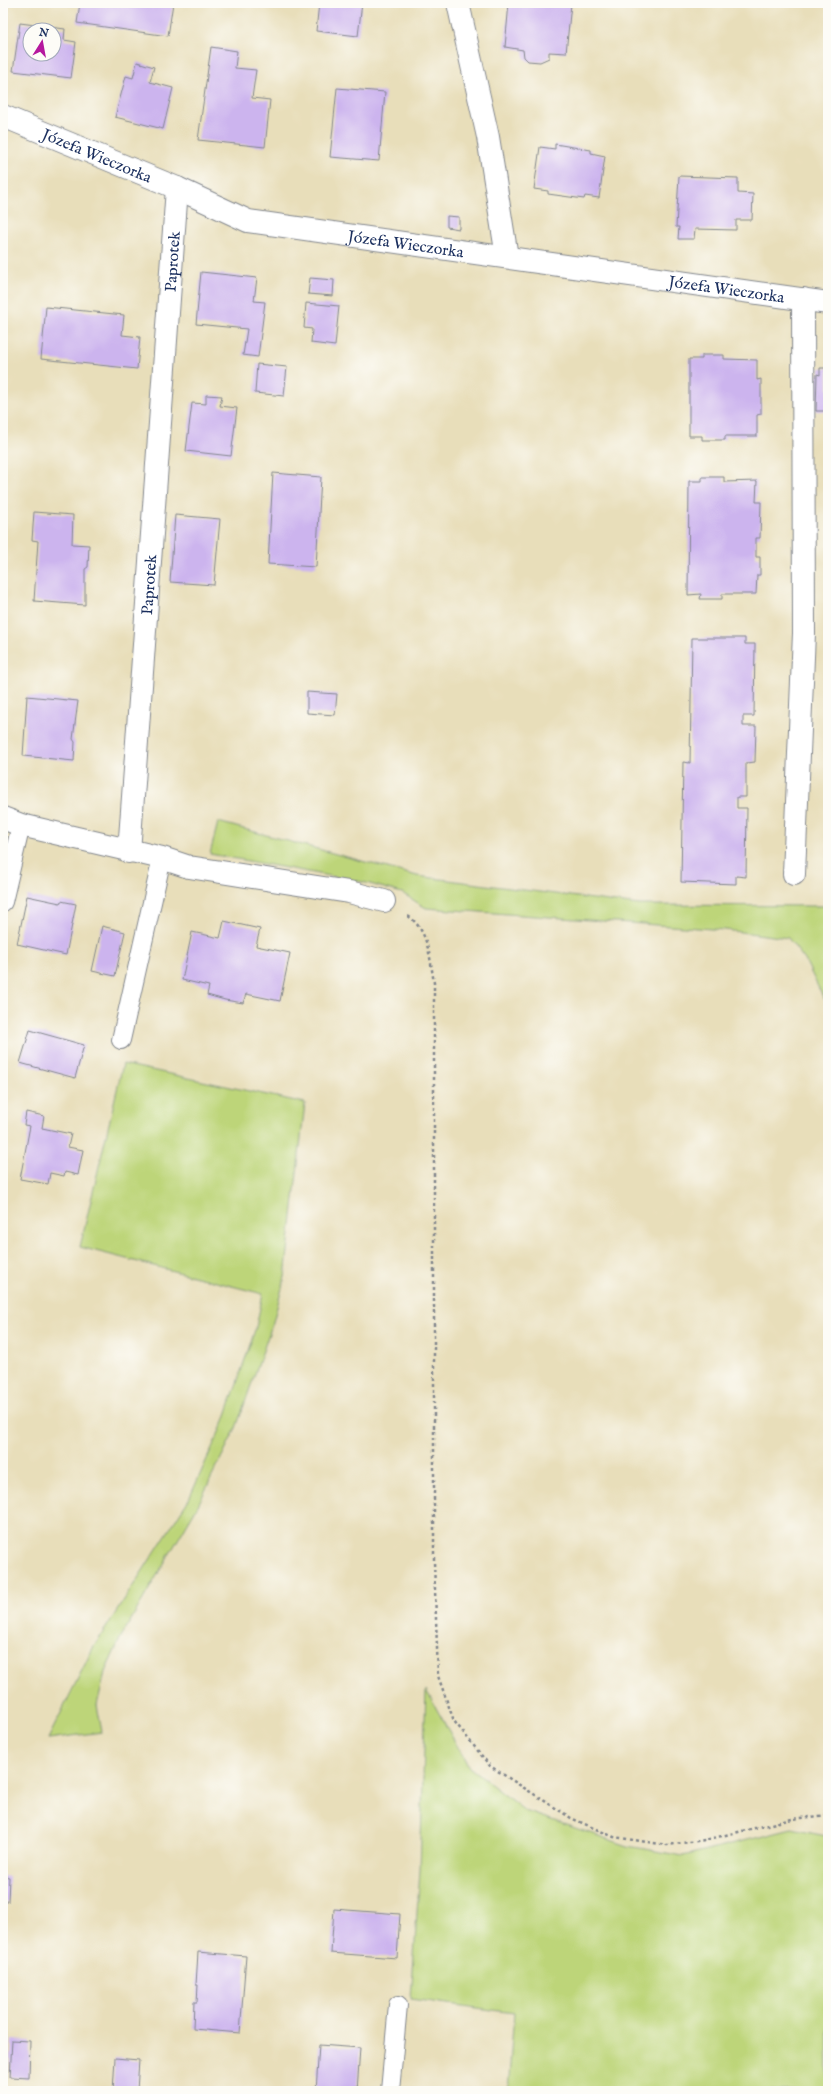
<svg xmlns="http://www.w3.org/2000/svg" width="831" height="2094" font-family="'IM FELL English',serif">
  <rect width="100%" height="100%" fill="#fdfcf7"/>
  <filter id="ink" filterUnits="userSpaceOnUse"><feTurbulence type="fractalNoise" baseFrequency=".025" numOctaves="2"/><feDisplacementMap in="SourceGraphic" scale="8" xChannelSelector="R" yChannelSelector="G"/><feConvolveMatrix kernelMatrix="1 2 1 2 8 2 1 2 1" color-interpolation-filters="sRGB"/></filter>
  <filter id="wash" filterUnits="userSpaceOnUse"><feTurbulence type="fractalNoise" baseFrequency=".012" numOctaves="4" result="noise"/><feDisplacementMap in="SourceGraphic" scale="16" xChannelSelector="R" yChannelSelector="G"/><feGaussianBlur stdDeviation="0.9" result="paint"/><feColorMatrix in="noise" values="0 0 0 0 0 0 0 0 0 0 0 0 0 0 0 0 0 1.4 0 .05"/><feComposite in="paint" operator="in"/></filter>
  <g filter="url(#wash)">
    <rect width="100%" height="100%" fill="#e8deba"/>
    <g fill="#bdd579" stroke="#6c826c">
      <polygon points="218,822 417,876 639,905 828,906 828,1004 823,997 805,960 788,938 725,930 426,908 402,893 363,882 210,854"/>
      <polygon points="123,1064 305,1103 285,1277 273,1322 236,1428 197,1507 121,1637 105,1672 97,1705 102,1732 48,1739 93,1648 189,1499 224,1421 256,1327 263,1294 80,1247"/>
      <polygon points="426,1690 469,1767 525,1811 628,1846 683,1856 792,1829 826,1836 828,2091 508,2091 514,2013 411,1999 420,1870"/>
    </g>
    <g id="blocks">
      <g fill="#ccb4ee" fill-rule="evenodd">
        <polygon points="80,3 173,3 168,36 77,23"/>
        <polygon points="319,3 362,3 358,36 316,31"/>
        <polygon points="509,3 571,4 566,53 549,52 549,58 540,62 528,61 524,57 523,50 505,47"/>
        <path d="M20,23L65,29L64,40L76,42L71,78L13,71ZM30,30H54V54H30Z"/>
        <polygon points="211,47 237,51 235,68 256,70 252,98 270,100 265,147 198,140"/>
        <polygon points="137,62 154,67 150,82 173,88 163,129 115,117 126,76 133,78"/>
        <polygon points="337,88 385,92 379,161 330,157"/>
        <polygon points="555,144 591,150 591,153 605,156 599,198 585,196 584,199 548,194 548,191 534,189 540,147 555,149"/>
        <polygon points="679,176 738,178 738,193 753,194 752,220 736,220 736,230 695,229 694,239 678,239 679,227 676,227"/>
        <polygon points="447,216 459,217 459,229 447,227"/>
        <polygon points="201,272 257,278 254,301 265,302 258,357 243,355 247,329 196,324"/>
        <polygon points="310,278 334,280 333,296 308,294"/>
        <polygon points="306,303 339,306 335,346 311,343 312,329 304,328"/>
        <polygon points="46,307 124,315 122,335 140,337 137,369 41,359"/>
        <polygon points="702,355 724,355 724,359 757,360 757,380 761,379 761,414 757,415 757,436 725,436 725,440 702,440 702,436 689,436 689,359 702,359"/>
        <polygon points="257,364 287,367 284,396 255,393"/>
        <polygon points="820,368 828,368 828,411 816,411 817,374 820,375"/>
        <polygon points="206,395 222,396 220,406 237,408 231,456 186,451 192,403 206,404"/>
        <polygon points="273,473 321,477 316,567 268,564"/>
        <polygon points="702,477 724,477 724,482 757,481 756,502 761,502 760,538 756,538 756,557 760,557 760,575 757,575 756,594 722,594 722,599 700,599 701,594 688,595 689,481 702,481"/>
        <polygon points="34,512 73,515 72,544 89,545 88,567 85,569 85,605 34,601 38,541 32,540"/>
        <polygon points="175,515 220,519 214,585 170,582"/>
        <polygon points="692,638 745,638 745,644 755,644 754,716 743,716 743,726 756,726 755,762 746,763 746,797 737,797 737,808 747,808 746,877 736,876 736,884 681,882 683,762 690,763"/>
        <polygon points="307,692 337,694 335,715 307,713"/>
        <polygon points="27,696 78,701 73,739 75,742 74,761 23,756"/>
        <polygon points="27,896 60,903 61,901 76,904 66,955 17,944"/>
        <polygon points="224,921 260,929 256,946 290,953 280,1001 246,994 243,1003 225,1000 207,995 209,986 182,980 192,932 220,938"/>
        <polygon points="102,926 125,932 115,976 92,971"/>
        <polygon points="30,1030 84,1045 75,1078 20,1063"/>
        <polygon points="26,1112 44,1116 42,1128 71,1134 68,1147 83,1150 78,1175 65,1172 64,1176 50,1173 48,1184 20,1179 30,1126 24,1125"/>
        <polygon points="3,1876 9,1877 8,1902 3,1902"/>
        <polygon points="334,1909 400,1914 397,1958 331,1953"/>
        <polygon points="198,1952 246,1956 240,2033 193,2029 194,2002 197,2002 198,1985 196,1985"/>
        <polygon points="12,2040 30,2041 29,2078 10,2077"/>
        <polygon points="319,2045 360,2048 357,2091 316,2091"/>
        <polygon points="115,2058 139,2060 137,2091 113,2091"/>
      </g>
    </g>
  </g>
  <g filter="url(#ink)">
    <use href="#blocks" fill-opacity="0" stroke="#82868c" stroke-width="1"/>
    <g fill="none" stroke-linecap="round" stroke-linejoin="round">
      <defs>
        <g id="service">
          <polyline points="3,902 21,825"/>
          <polyline points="121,1040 162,858"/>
          <polyline points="390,2091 398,2005"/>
        </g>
        <g id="minor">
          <polyline points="458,3 488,137 507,257"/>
          <path id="s1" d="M3,116L177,188L248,221L828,303"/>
          <polyline points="3,818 21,825 162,858 189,867 349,892 384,901"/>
          <path id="s2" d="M129,852L177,188"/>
          <polyline points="794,874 804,633 803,299"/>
        </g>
      </defs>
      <use href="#service" stroke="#82868c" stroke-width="20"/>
      <use href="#minor" stroke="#82868c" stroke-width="24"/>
      <path stroke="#82868c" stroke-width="2.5" stroke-dasharray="3 3" stroke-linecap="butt" d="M408,916C429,930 430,960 434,983V1561L438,1676L454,1721L490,1766L571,1818L614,1837L667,1845L705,1840L792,1819L828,1815"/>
      <use href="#service" stroke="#fff" stroke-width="18"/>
      <use href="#minor" stroke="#fff" stroke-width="22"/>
    </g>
  </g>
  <g text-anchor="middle" stroke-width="3" stroke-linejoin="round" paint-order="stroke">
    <g font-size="16" fill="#1b2f5e" stroke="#fdfcf7">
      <text dy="6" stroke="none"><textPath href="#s1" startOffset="102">Józefa Wieczorka</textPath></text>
      <text dy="6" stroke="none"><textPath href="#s1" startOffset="426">Józefa Wieczorka</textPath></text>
      <text dy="6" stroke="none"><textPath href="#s2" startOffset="592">Paprotek</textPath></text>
      <text dy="6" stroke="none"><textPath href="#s1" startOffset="750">Józefa Wieczorka</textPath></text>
      <text dy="6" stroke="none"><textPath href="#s2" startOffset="268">Paprotek</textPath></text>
    </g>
  </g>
  <rect width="831" height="2094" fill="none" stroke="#fdfcf7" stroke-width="16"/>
  <g transform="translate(42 42) rotate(11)"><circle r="19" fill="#fdfcf7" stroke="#a3aaba"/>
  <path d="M0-3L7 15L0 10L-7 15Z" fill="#b5179e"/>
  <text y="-6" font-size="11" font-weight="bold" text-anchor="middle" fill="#1b2f5e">N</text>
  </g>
</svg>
